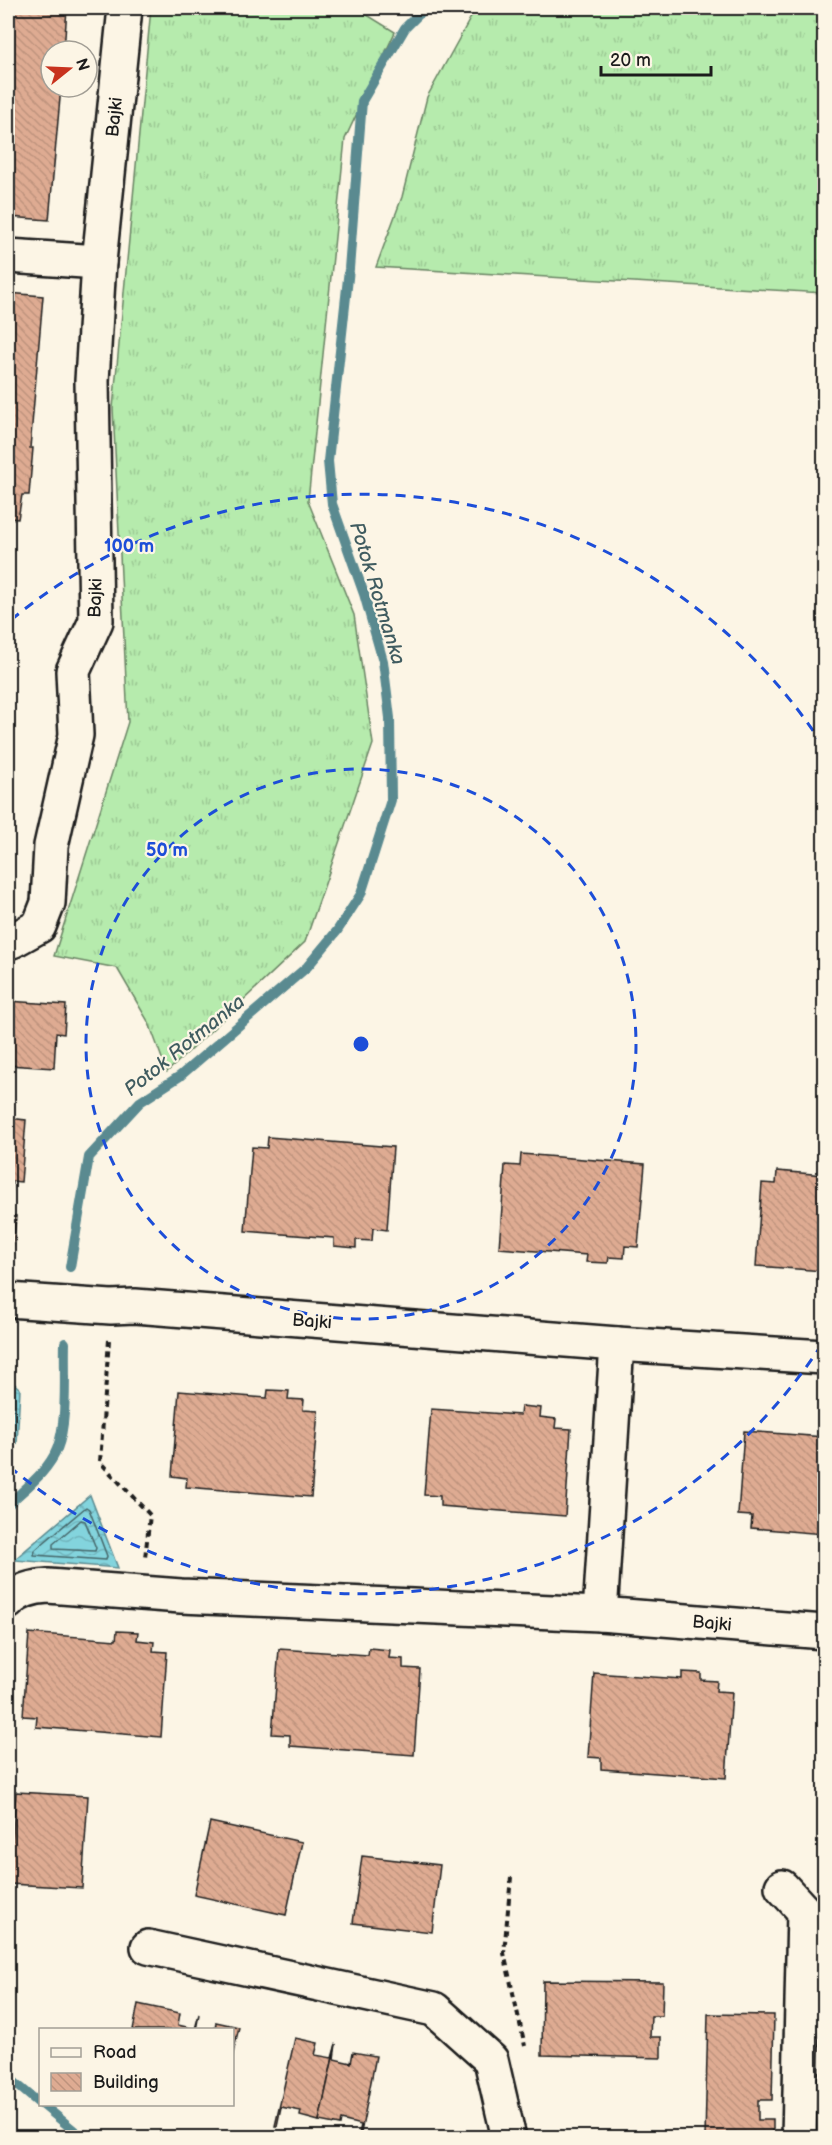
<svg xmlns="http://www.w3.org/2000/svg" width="832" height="2145" font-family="'Balsamiq Sans',sans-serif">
  <defs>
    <pattern id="grass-tufts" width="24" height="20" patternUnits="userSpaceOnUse" patternTransform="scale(1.5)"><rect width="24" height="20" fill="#b6ebad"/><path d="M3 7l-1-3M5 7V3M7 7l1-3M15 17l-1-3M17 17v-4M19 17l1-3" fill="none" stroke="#9cc994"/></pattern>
    <pattern id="water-waves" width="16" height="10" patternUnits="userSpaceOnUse" patternTransform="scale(1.5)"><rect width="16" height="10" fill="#83d4dd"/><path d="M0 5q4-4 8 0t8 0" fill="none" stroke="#71b5bd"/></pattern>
    <pattern id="building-back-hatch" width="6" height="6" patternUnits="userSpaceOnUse" patternTransform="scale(1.5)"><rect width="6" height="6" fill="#deab92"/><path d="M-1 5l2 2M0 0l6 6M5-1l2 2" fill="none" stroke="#be937d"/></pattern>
  </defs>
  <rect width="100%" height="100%" fill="#fcf5e5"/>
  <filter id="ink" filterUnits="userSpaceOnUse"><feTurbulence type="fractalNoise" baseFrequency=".0167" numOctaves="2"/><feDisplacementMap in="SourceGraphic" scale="12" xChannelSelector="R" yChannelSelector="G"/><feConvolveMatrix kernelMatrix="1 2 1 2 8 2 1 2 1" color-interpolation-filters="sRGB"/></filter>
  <g filter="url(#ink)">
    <g fill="url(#grass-tufts)" stroke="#698464" stroke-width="1.5">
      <polygon points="151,8 356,8 395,32 345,139 308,501 354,615 373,744 305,942 167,1072 149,1023 117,968 54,956 128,722 113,408"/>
      <polygon points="476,8 824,8 824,293 376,267 402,197 427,97"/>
    </g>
    <g fill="url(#water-waves)" stroke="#5a8a90" stroke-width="1.5">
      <polygon points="8,1378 20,1389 17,1444 8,1449"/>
      <polygon points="90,1495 118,1568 14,1560"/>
    </g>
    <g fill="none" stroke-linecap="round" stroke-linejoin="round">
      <g stroke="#456669" stroke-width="1.5">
        <polyline points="8,1386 14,1393 11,1439 8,1442"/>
        <polygon points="86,1507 89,1509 107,1556 106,1560 34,1555 35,1550"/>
        <polygon points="81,1520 85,1521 96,1548 95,1551 53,1549 53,1544"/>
      </g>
      <g stroke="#5a8a90" stroke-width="10">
        <polyline points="70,1267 89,1157 140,1102 180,1076 307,967 337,931 361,894 391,800 390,718 383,661 364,594 332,504 328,461 349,269 362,101 405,28 425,8"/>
        <path d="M8,1505C24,1489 48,1472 57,1449C68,1422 64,1373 65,1343"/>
        <polyline points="8,2077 40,2104"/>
        <polyline points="42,2104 83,2138"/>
      </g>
    </g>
    <g fill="url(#building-back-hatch)" stroke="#1c1c1c" stroke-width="1.5">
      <polygon points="8,8 67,8 64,51 51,51 51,87 61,87 49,220 8,217"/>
      <polygon points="8,293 43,296 30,448 33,448 29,495 22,495 18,519 8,518"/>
      <polygon points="8,1001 66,1005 64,1034 56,1033 54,1068 8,1065"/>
      <polygon points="8,1118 26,1120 21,1182 12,1181 10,1215 16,1216 13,1250 8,1249"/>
      <polygon points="268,1137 393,1147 387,1230 373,1228 372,1241 356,1240 356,1248 334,1246 334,1238 245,1231 252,1147 267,1148"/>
      <polygon points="521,1154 645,1164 638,1247 625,1246 624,1258 609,1257 608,1263 586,1262 587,1255 499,1248 505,1165 520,1166"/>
      <polygon points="777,1171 824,1175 824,1271 756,1266 762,1183 776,1184"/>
      <polygon points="268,1390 289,1391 288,1399 304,1400 303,1410 318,1411 311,1497 186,1487 187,1478 172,1476 179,1391 267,1398"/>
      <polygon points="521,1406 541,1408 540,1417 556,1419 555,1428 571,1429 565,1516 440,1506 440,1496 424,1495 431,1409 520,1415"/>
      <polygon points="744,1431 824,1437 824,1534 751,1528 752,1516 738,1515"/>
      <polygon points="117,1631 138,1632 137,1640 154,1642 153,1651 167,1652 161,1737 36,1727 37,1717 23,1716 29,1633 116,1640"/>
      <polygon points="369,1648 390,1650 389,1658 403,1659 403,1668 420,1669 414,1755 290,1746 290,1735 272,1734 279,1649 368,1655"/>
      <polygon points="682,1672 701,1673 701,1680 717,1681 716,1691 732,1692 726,1778 601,1769 601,1758 588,1757 594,1673 682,1679"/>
      <polygon points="16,1792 88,1796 82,1888 9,1884"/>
      <polygon points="210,1822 302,1842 286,1915 194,1895"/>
      <polygon points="362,1856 440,1865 432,1932 353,1923"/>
      <polygon points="543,1981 663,1982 662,2016 651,2016 650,2037 661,2037 661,2058 542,2055"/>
      <polygon points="138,2004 180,2013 178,2025 195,2029 199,2014 196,2030 133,2030"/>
      <polygon points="708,2014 774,2015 772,2100 758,2100 758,2120 773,2120 773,2138 705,2138"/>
      <polygon points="216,2022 239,2027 232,2058 232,2030 215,2030"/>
      <polygon points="295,2038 318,2043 315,2055 332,2058 336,2044 319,2121 300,2116 301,2111 281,2107 277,2126 275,2126"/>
      <polygon points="336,2044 334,2059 351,2063 353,2052 376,2056 360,2138 358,2138 361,2125 341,2120 340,2125 319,2121"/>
    </g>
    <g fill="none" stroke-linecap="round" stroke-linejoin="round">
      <defs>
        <g id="minor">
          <polyline points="8,256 99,262"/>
          <polyline points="8,941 12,941 39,926 48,903 51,846 76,735 73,671 96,621 92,381 99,262 125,8"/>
          <polyline points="8,1300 111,1307 135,1306 617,1344 824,1357"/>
          <path d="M8,1602C19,1590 33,1587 48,1586L181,1596L600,1614L824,1632"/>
          <polyline points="600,1614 617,1344"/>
          <polyline points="782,1887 804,1911 799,2138"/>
          <polyline points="148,1947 434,2009 491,2060 509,2138"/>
        </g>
      </defs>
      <use href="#minor" stroke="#1c1c1c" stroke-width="38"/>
      <g stroke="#1c1c1c" stroke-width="4" stroke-dasharray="6 4.5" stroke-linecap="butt">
        <polyline points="109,1340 100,1462 150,1515 145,1558"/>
        <polyline points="511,1877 504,1953 525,2046"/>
      </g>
      <use href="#minor" stroke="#fcf5e5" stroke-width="33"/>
    </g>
  </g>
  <g fill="none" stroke="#1d4ed8" stroke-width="3" stroke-dasharray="10 8">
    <circle cx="361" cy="1044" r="275"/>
    <path d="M822 1344A550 550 0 0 1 11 1468M11 620A550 550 0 0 1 822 744"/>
  </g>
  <g text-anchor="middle" stroke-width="4.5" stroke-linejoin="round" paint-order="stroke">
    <g font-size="18" fill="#1c1c1c" stroke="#fcf5e5">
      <text transform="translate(114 117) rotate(-84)" y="6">Bajki</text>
      <text transform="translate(95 598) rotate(-88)" y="6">Bajki</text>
      <text transform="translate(312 1321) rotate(4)" y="6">Bajki</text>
      <text transform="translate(712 1623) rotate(5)" y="6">Bajki</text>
    </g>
    <g font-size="20" font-style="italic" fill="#405c60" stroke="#fcf5e5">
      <text transform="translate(378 593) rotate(73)" y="7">Potok Rotmanka</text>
      <text transform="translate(184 1045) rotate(-39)" y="7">Potok Rotmanka</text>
    </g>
  </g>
  <circle cx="361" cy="1044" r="9" fill="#1d4ed8" stroke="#fcf5e5" stroke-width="3"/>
  <g font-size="18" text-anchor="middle" font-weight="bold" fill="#1d4ed8" stroke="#fcf5e5" stroke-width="4.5" stroke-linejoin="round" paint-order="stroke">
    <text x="129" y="552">100 m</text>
    <text x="167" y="856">50 m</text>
  </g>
  <rect width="832" height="2145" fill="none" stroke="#fcf5e5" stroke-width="30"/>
  <rect x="15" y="15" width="802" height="2115" fill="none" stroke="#1c1c1c" stroke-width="2" filter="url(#ink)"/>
  <rect x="39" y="2028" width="195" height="78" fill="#fcf5e5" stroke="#a29e95" stroke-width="1.5"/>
  <rect x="51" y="2048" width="30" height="9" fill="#fcf5e5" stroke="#a29e95" stroke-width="1.5"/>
  <text x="93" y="2058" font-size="18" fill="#1c1c1c">Road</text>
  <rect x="51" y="2073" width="30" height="18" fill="url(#building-back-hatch)" stroke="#a29e95" stroke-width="1.5"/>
  <text x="93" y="2088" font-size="18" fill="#1c1c1c">Building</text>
  <g transform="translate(69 69) rotate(72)"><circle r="28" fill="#fcf5e5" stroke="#a29e95" stroke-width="1.5"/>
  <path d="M0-4.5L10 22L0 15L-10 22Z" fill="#c8321e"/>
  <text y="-9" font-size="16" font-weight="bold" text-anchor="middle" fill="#1c1c1c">N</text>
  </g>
  <path d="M601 66v9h110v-9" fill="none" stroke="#1c1c1c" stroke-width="3"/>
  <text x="610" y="66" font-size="18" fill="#1c1c1c" stroke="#fcf5e5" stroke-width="4.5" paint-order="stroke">20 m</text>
</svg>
